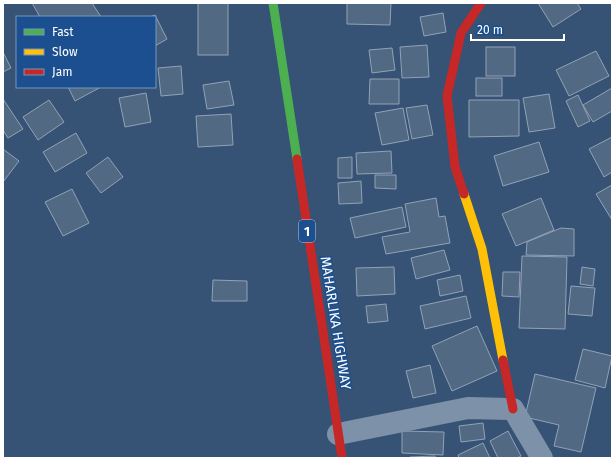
<svg xmlns="http://www.w3.org/2000/svg" width="615" height="461" font-family="'Fira Sans',sans-serif">
  <rect width="100%" height="100%" fill="#365274"/>
  <g fill="#526984" stroke="#92a2b6">
    <polygon points="32,3 92,3 101,17 40,17"/>
    <rect x="198" y="3" width="30" height="52"/>
    <polygon points="347,3 391,3 390,25 347,24"/>
    <polygon points="538,3 577,3 581,9 553,27"/>
    <polygon points="443,13 446,32 424,36 420,17"/>
    <polygon points="155,15 167,39 155,46 155,17 150,17"/>
    <polygon points="427,45 429,77 402,78 400,47"/>
    <rect x="486" y="47" width="29" height="29"/>
    <polygon points="392,48 395,70 372,73 369,50"/>
    <polygon points="596,51 609,76 569,96 556,70"/>
    <polygon points="3,52 11,68 3,72"/>
    <polygon points="181,66 183,94 161,96 158,68"/>
    <rect x="476" y="78" width="26" height="18"/>
    <polygon points="370,79 399,79 399,104 369,104"/>
    <polygon points="229,81 234,105 207,109 203,85"/>
    <polygon points="68,87 101,87 75,101"/>
    <polygon points="612,88 612,111 593,122 583,105"/>
    <polygon points="146,93 151,122 125,127 119,98"/>
    <polygon points="549,94 555,128 529,132 523,98"/>
    <polygon points="578,95 590,121 578,127 566,101"/>
    <polygon points="3,99 23,129 8,138 3,130"/>
    <polygon points="49,100 64,122 38,140 23,117"/>
    <polygon points="469,100 519,100 519,136 469,137"/>
    <polygon points="427,105 433,135 412,139 406,108"/>
    <polygon points="403,108 409,140 382,145 375,113"/>
    <polygon points="231,114 233,145 198,147 196,116"/>
    <polygon points="76,133 87,153 55,172 43,152"/>
    <polygon points="612,137 612,172 604,177 589,149"/>
    <polygon points="539,142 549,172 503,186 494,156"/>
    <polygon points="3,149 19,161 3,182"/>
    <polygon points="391,151 392,173 357,174 356,153"/>
    <polygon points="108,157 123,177 101,193 86,173"/>
    <polygon points="352,157 352,178 338,178 338,158"/>
    <polygon points="375,175 396,175 396,189 375,188"/>
    <polygon points="361,181 362,203 339,204 338,183"/>
    <polygon points="612,185 612,220 596,194"/>
    <polygon points="72,189 89,223 63,236 45,202"/>
    <polygon points="436,198 439,217 445,216 450,243 386,254 382,237 410,232 405,204"/>
    <polygon points="541,198 554,230 516,246 502,214"/>
    <polygon points="402,207 406,227 355,238 350,218"/>
    <polygon points="561,228 574,229 574,256 526,255 527,242"/>
    <polygon points="444,250 450,270 416,279 411,258"/>
    <polygon points="522,256 567,257 565,329 519,328"/>
    <polygon points="394,267 395,294 357,296 356,268"/>
    <polygon points="582,267 595,269 593,286 580,284"/>
    <polygon points="503,272 520,272 519,297 502,296"/>
    <polygon points="460,275 463,291 440,296 437,280"/>
    <polygon points="213,280 247,281 247,301 212,301"/>
    <polygon points="571,286 595,288 592,316 568,314"/>
    <polygon points="466,296 471,318 425,329 420,306"/>
    <polygon points="386,304 388,321 368,323 366,306"/>
    <polygon points="477,326 497,371 452,391 432,346"/>
    <polygon points="583,349 612,356 605,388 575,380"/>
    <polygon points="430,365 436,393 413,398 406,371"/>
    <polygon points="535,374 596,388 581,452 554,446 559,425 525,417"/>
    <polygon points="483,423 485,439 461,442 459,426"/>
    <polygon points="402,431 444,432 443,455 402,453"/>
    <polygon points="508,431 521,456 517,458 498,458 490,441"/>
    <polygon points="483,443 490,458 459,458 458,455"/>
    <polygon points="435,456 435,458 410,458 410,457"/>
  </g>
  <g fill="none" stroke-linecap="round" stroke-linejoin="round">
    <polyline stroke="#7d92a8" stroke-width="22" points="338,434 468,408 513,409 542,458"/>
    <polyline stroke="#4caf50" stroke-width="9" points="273,3 297,159"/>
    <polyline stroke="#ffc107" stroke-width="9" points="464,194 482,249 503,360"/>
    <g stroke="#c62828" stroke-width="9">
      <polyline points="297,159 342,458"/>
      <polyline points="464,194 455,167 447,96 461,33 481,3"/>
      <polyline points="503,360 513,409"/>
    </g>
  </g>
  <g text-anchor="middle" stroke-width="3" stroke-linejoin="round" paint-order="stroke">
    <rect fill="#1b4f8f" stroke="#bbcadd" stroke-width="1" x="299" y="220" width="16" height="22" rx="3"/>
    <g font-size="13" font-weight="bold" fill="#fff">
      <text x="307" y="236">1</text>
    </g>
    <g font-size="14" fill="#fff" stroke="#1b4f8f">
      <text transform="translate(336 323) rotate(81)" y="5">MAHARLIKA HIGHWAY</text>
    </g>
  </g>
  <rect width="615" height="461" fill="none" stroke="#ffffff" stroke-width="8"/>
  <rect x="16" y="16" width="140" height="72" fill="#1b4f8f" stroke="#7695bc"/>
  <rect x="24" y="29" width="20" height="6" fill="#4caf50" stroke="#7695bc"/>
  <text x="52" y="36" font-size="12" fill="#ffffff">Fast</text>
  <rect x="24" y="49" width="20" height="6" fill="#ffc107" stroke="#7695bc"/>
  <text x="52" y="56" font-size="12" fill="#ffffff">Slow</text>
  <rect x="24" y="69" width="20" height="6" fill="#c62828" stroke="#7695bc"/>
  <text x="52" y="76" font-size="12" fill="#ffffff">Jam</text>
  <path d="M471 34v6h93v-6" fill="none" stroke="#ffffff" stroke-width="2"/>
  <text x="477" y="34" font-size="12" fill="#ffffff" stroke="#1b4f8f" stroke-width="3" paint-order="stroke">20 m</text>
</svg>
